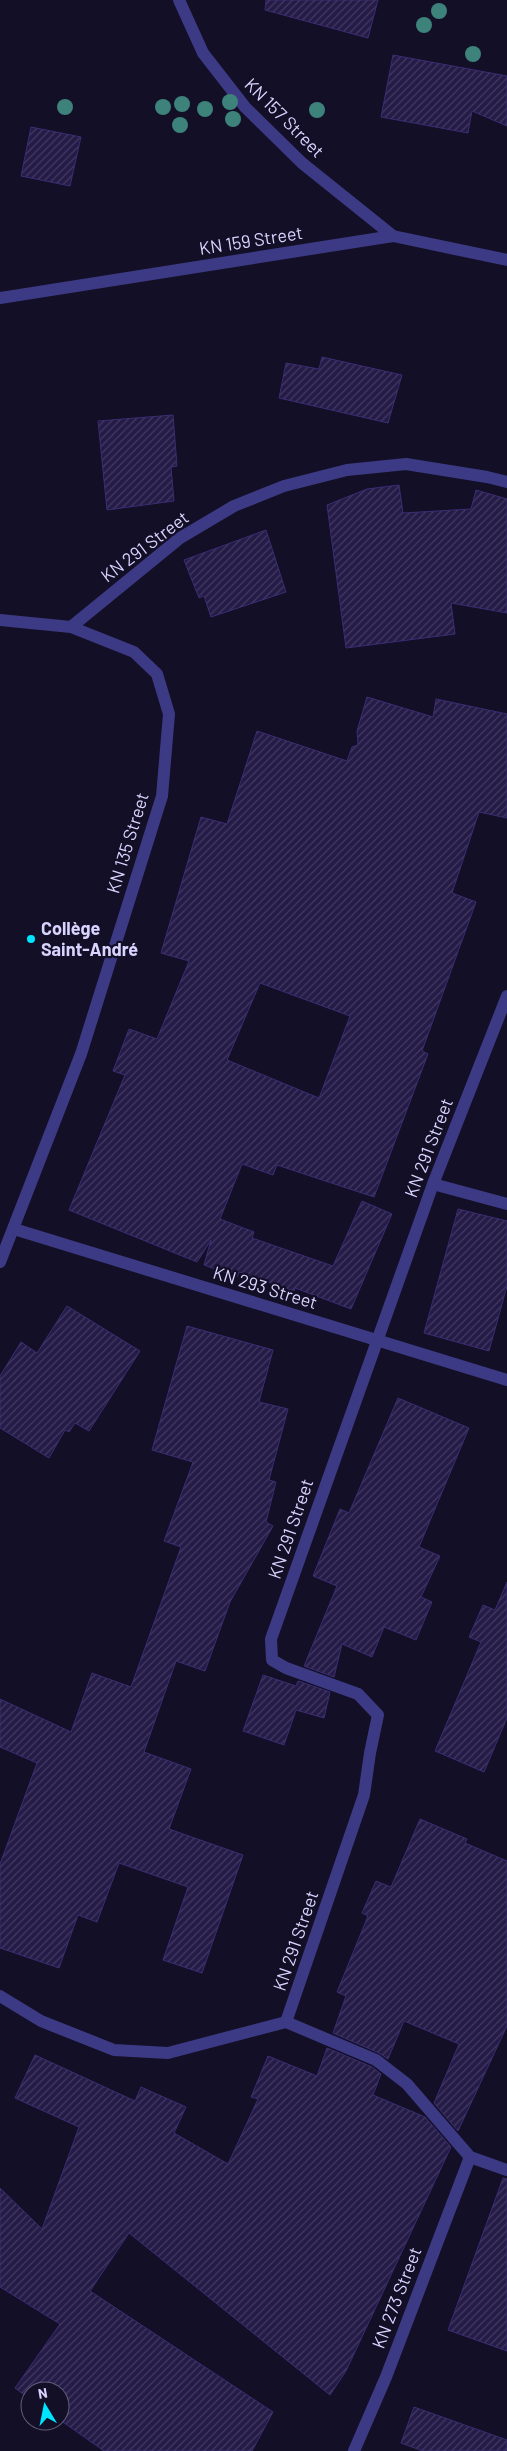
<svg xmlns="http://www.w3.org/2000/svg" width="507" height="2451" font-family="Barlow,sans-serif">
  <defs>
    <pattern id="building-hatch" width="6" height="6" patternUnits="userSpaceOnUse" patternTransform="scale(1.25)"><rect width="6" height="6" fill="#241b47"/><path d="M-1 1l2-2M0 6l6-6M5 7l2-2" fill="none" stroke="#433b63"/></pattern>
  </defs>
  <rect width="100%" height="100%" fill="#130f26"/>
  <g fill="url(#building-hatch)" stroke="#3b2d73" fill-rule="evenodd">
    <polygon points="266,0 378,0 368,38 265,10"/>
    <polygon points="393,55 507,76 507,126 472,111 468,133 381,117"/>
    <polygon points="31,127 81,137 70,186 21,176"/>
    <polygon points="322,357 402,375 388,423 279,398 286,363 319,369"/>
    <polygon points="173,415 177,466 171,467 174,501 107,510 98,421"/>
    <polygon points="399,485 403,513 471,509 476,490 507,499 507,613 451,603 455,634 346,648 327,505 367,489"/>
    <polygon points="266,530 286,592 211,617 204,596 199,598 184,560"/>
    <path d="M367,697L433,717L436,699L507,714V818L479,812L452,893L476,902L422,1051L428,1054L374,1197L277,1165L273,1175L242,1164L220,1219L254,1232L252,1238L333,1266L362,1201L392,1214L351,1309L295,1288L294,1291L239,1272L237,1277L204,1265L211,1240L197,1262L69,1210L125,1075L113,1071L129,1029L157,1039L189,961L161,953L201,817L227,824L257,731L347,761L352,747L358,745L357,731ZM260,983L350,1016L319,1098L227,1060Z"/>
    <polygon points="458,1209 507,1221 507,1286 489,1351 424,1333"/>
    <polygon points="67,1306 140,1351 89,1431 75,1423 69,1432 65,1430 49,1458 0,1428 0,1376 21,1342 37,1353"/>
    <polygon points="187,1326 273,1350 259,1402 288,1409 269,1480 276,1482 266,1522 273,1526 230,1602 205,1671 176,1661 144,1752 191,1769 169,1829 243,1855 202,1973 163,1960 188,1887 119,1863 97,1922 78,1915 59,1968 0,1948 0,1864 37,1763 0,1747 0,1699 71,1732 92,1673 131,1687 181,1547 164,1541 193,1462 152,1450"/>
    <polygon points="398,1398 469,1428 419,1547 440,1556 421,1597 432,1602 416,1640 384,1627 372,1657 342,1644 334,1677 304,1666 337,1586 313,1576 340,1509 349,1513"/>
    <polygon points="507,1582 507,1718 484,1772 435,1751 481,1642 469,1637 483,1605 495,1610"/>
    <polygon points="263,1675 296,1686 298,1681 330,1692 324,1718 296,1710 284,1745 243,1731"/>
    <polygon points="420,1819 467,1839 465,1843 507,1861 507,2026 458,2131 434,2103 459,2044 404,2021 388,2059 379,2053 333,2033 346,1996 337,1992 368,1916 362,1913 376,1881 391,1887"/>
    <polygon points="327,2048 372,2067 381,2074 373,2095 425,2117 451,2147 346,2371 330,2395 129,2233 90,2291 273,2412 252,2451 104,2451 60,2420 60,2391 30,2391 30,2399 15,2388 60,2324 0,2287 0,2188 42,2229 79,2127 15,2098 35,2055 135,2101 141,2087 186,2107 174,2133 228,2164 258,2099 251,2097 268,2056 317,2076"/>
    <polygon points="503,2178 507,2179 507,2351 448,2330"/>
    <polygon points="414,2407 507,2440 507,2451 423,2451 401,2443"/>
  </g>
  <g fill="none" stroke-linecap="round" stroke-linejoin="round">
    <g stroke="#3d3a85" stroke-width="12">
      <polyline points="179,0 203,53 245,107 302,163 393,236"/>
      <polyline points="0,298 393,236 507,260"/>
      <polyline points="0,620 71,627 134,652 157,674 169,714 162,796 81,1054 0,1262"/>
      <polyline points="71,627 180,538 234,506 284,486 347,470 406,464 487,477 507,482"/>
      <polyline points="433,1184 507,1204"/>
      <polyline points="14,1229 507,1380"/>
      <polyline points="0,1996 41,2021 114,2050 168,2053 286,2022 376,2060 407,2084 470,2157 507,2170"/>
      <polyline points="286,2022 364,1795 370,1753 378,1715 358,1694 286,1668 272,1660 271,1639 433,1184 507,996"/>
      <polyline points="354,2451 386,2377 470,2157"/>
    </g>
  </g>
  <g fill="#3d827b">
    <circle cx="439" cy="11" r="8"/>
    <circle cx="424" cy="25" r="8"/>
    <circle cx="473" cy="54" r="8"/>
    <circle cx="230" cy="102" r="8"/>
    <circle cx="182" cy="104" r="8"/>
    <circle cx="65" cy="107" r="8"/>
    <circle cx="163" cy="107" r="8"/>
    <circle cx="205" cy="109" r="8"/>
    <circle cx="317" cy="110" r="8"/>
    <circle cx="233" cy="119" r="8"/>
    <circle cx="180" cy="125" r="8"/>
  </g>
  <circle fill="#00e5ff" stroke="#130f26" stroke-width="2" cx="31" cy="939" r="5"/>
  <g text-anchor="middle" stroke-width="4.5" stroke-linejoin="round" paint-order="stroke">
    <g font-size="18" fill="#d9d4ff" stroke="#130f26">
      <text transform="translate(284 118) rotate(45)" y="6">KN 157 Street</text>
      <text transform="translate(251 241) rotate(-9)" y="6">KN 159 Street</text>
      <text transform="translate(145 547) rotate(-37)" y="6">KN 291 Street</text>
      <text transform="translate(128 843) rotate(-73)" y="6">KN 135 Street</text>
      <text transform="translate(429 1148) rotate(-69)" y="6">KN 291 Street</text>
      <text transform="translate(265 1288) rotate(17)" y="6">KN 293 Street</text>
      <text transform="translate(291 1529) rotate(-71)" y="6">KN 291 Street</text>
      <text transform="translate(296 1941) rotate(-71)" y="6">KN 291 Street</text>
      <text transform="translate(397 2298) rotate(-69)" y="6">KN 273 Street</text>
    </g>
    <g font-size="18" font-weight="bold" fill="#d9d4ff" stroke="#130f26" text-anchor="start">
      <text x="41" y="935">Collège<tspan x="41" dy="21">Saint-André</tspan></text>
    </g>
  </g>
  <g transform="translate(45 2406) rotate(350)"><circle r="24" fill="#130f26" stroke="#625e7d"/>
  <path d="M0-4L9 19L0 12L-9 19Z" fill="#00e5ff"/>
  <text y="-8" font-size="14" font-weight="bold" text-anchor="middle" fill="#d9d4ff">N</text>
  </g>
</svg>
